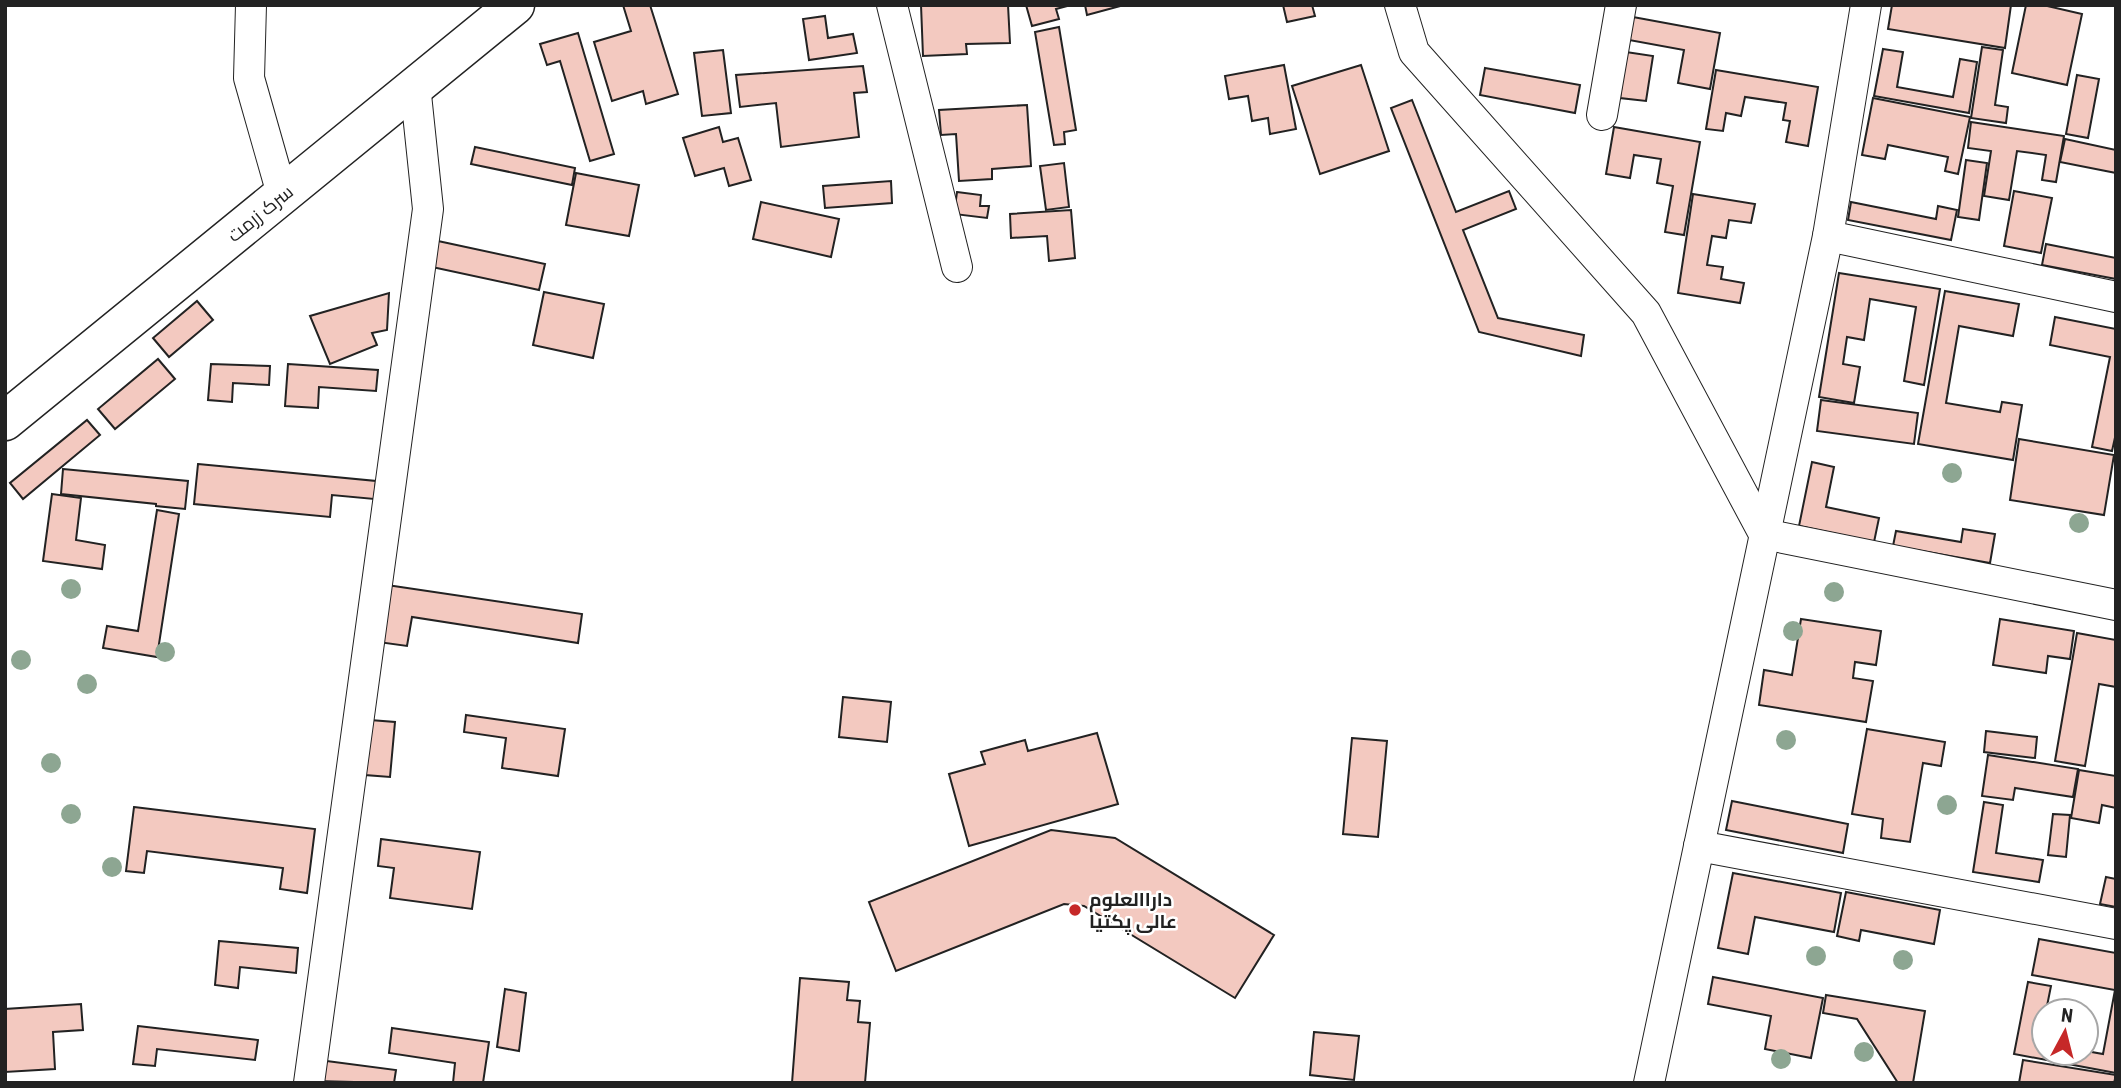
<svg xmlns="http://www.w3.org/2000/svg" width="2121" height="1088" font-family="'Roboto Condensed',Cairo,sans-serif">
  <rect width="100%" height="100%" fill="#fff"/>
  <g fill="#f3c9c0" stroke="#222" stroke-width="2">
    <polygon points="623,5 650,5 678,94 646,104 643,91 612,101 594,42 631,31"/>
    <polygon points="921,5 1008,5 1010,43 966,44 967,54 923,56"/>
    <polygon points="1026,5 1071,5 1056,9 1059,19 1032,26"/>
    <polygon points="1085,5 1124,5 1087,15"/>
    <polygon points="1283,5 1312,5 1315,16 1287,22"/>
    <polygon points="1892,5 2011,5 2005,48 1888,29"/>
    <polygon points="2026,5 2043,5 2082,14 2067,85 2012,73"/>
    <polygon points="825,16 828,38 853,34 857,53 809,60 803,19"/>
    <polygon points="1633,17 1720,33 1710,89 1678,83 1684,50 1629,40"/>
    <polygon points="1059,27 1076,130 1064,132 1065,144 1054,145 1035,32"/>
    <polygon points="578,33 614,154 590,161 560,61 547,65 540,44"/>
    <polygon points="1982,47 2003,50 1995,105 2008,107 2006,123 1971,118"/>
    <polygon points="1883,49 1903,52 1897,87 1953,97 1960,59 1977,62 1969,113 1874,96"/>
    <polygon points="723,50 731,113 702,116 694,53"/>
    <polygon points="1626,52 1653,56 1646,101 1620,98"/>
    <polygon points="1284,65 1296,129 1270,134 1268,118 1252,121 1248,96 1229,99 1225,76"/>
    <polygon points="1361,65 1389,151 1320,174 1292,86"/>
    <polygon points="863,66 867,92 854,93 859,137 781,147 776,103 740,107 736,75"/>
    <polygon points="1485,68 1580,85 1575,113 1480,95"/>
    <polygon points="1716,70 1818,87 1808,146 1786,142 1790,121 1783,120 1786,103 1745,97 1741,116 1726,113 1723,131 1706,129"/>
    <polygon points="2077,75 2099,79 2088,138 2066,134"/>
    <polygon points="1873,98 1970,117 1958,174 1945,171 1948,157 1888,145 1885,159 1862,155"/>
    <polygon points="1412,100 1456,212 1509,191 1516,209 1463,230 1498,318 1584,335 1581,356 1479,332 1391,108"/>
    <polygon points="1027,105 1031,166 992,169 992,179 959,181 956,134 941,135 939,110"/>
    <polygon points="1971,122 2064,136 2056,182 2042,180 2046,155 2017,151 2009,200 1984,196 1991,151 1968,148"/>
    <polygon points="719,127 723,142 738,138 751,180 729,186 724,168 695,176 683,138"/>
    <polygon points="1614,127 1700,142 1684,235 1665,232 1673,186 1657,183 1661,159 1634,155 1630,178 1606,174"/>
    <polygon points="2065,139 2116,150 2116,173 2060,162"/>
    <polygon points="475,147 575,168 572,185 471,164"/>
    <polygon points="1966,160 1987,163 1979,220 1958,217"/>
    <polygon points="1064,163 1069,207 1046,210 1040,166"/>
    <polygon points="576,173 639,185 629,236 566,225"/>
    <polygon points="891,181 892,203 825,208 823,186"/>
    <polygon points="2014,191 2052,198 2041,253 2004,246"/>
    <polygon points="957,192 981,195 980,206 989,206 987,218 954,214"/>
    <polygon points="1693,194 1755,204 1751,223 1729,220 1726,238 1712,236 1707,265 1723,267 1721,279 1744,283 1740,303 1678,293"/>
    <polygon points="761,202 839,219 831,257 753,239"/>
    <polygon points="1851,202 1936,219 1938,206 1957,210 1951,240 1848,220"/>
    <polygon points="1071,210 1075,258 1049,261 1047,236 1011,238 1010,214"/>
    <polygon points="438,241 545,264 539,290 432,267"/>
    <polygon points="2046,244 2116,258 2116,279 2042,265"/>
    <polygon points="1839,273 1940,289 1924,385 1904,381 1916,307 1870,299 1864,340 1847,337 1843,364 1860,367 1854,403 1819,397"/>
    <polygon points="1945,291 2019,304 2013,336 1959,326 1946,403 2000,412 2002,402 2022,405 2013,460 1918,444"/>
    <polygon points="544,292 604,304 593,358 533,345"/>
    <polygon points="389,293 387,330 372,333 377,345 330,364 310,316"/>
    <polygon points="197,301 213,320 169,357 153,338"/>
    <polygon points="2055,317 2116,329 2116,433 2112,451 2092,447 2110,357 2050,345"/>
    <polygon points="158,359 175,379 115,429 98,409"/>
    <polygon points="211,364 270,366 269,385 233,383 232,402 208,400"/>
    <polygon points="288,364 378,370 376,391 319,387 318,408 285,406"/>
    <polygon points="1821,400 1918,413 1914,444 1817,431"/>
    <polygon points="87,420 100,435 23,499 10,483"/>
    <polygon points="2019,439 2114,455 2104,515 2010,500"/>
    <polygon points="1812,462 1834,467 1826,507 1879,518 1874,542 1799,526"/>
    <polygon points="198,464 376,481 374,499 332,495 330,517 194,504"/>
    <polygon points="63,469 188,481 185,509 156,506 156,504 61,494"/>
    <polygon points="52,494 81,498 76,540 105,545 102,569 43,561"/>
    <polygon points="157,510 179,514 157,657 103,648 107,626 138,631"/>
    <polygon points="1963,529 1995,534 1990,563 1893,546 1896,531 1961,542"/>
    <polygon points="387,585 582,614 578,643 412,617 407,646 378,642"/>
    <polygon points="1801,619 1881,631 1876,665 1855,662 1853,678 1873,681 1866,722 1759,705 1764,670 1792,675"/>
    <polygon points="2000,619 2074,631 2070,659 2048,656 2046,673 1993,665"/>
    <polygon points="2077,633 2116,640 2116,687 2099,684 2085,766 2055,761"/>
    <polygon points="843,697 891,702 887,742 839,737"/>
    <polygon points="466,715 565,729 558,776 502,768 506,738 464,732"/>
    <polygon points="370,720 395,722 390,777 365,775"/>
    <polygon points="1867,729 1945,742 1941,766 1923,763 1910,842 1881,838 1883,819 1852,814"/>
    <polygon points="1986,731 2037,737 2035,758 1984,752"/>
    <polygon points="1097,733 1118,804 969,846 949,774 985,764 981,752 1025,740 1028,751"/>
    <polygon points="1352,738 1387,741 1378,837 1343,834"/>
    <polygon points="1988,755 2078,769 2073,797 2015,788 2013,800 1982,796"/>
    <polygon points="2079,770 2116,776 2116,808 2102,805 2099,823 2071,818"/>
    <polygon points="1732,801 1848,824 1843,853 1726,830"/>
    <polygon points="1984,802 2003,805 1996,853 2043,860 2039,882 1973,872"/>
    <polygon points="134,807 315,829 307,893 280,889 283,868 147,851 144,873 126,871"/>
    <polygon points="2053,814 2070,815 2066,857 2048,855"/>
    <polygon points="1051,830 1115,838 1274,935 1235,998 1084,906 1064,904 896,971 869,902"/>
    <polygon points="381,839 480,852 472,909 390,898 394,868 378,866"/>
    <polygon points="1733,873 1841,893 1834,932 1755,917 1748,954 1718,948"/>
    <polygon points="2106,877 2116,879 2116,907 2100,904"/>
    <polygon points="1846,892 1940,910 1934,944 1861,930 1859,941 1837,936"/>
    <polygon points="2039,939 2116,953 2116,1073 2014,1054 2028,982 2051,986 2046,1011 2044,1011 2044,1053 2086,1053 2086,1051 2103,1054 2115,990 2032,975"/>
    <polygon points="219,941 298,948 296,973 240,967 238,988 215,985"/>
    <polygon points="1713,977 1823,998 1811,1058 1765,1049 1771,1016 1708,1004"/>
    <polygon points="800,978 849,982 847,1000 860,1001 858,1022 870,1023 865,1083 792,1083"/>
    <polygon points="505,989 526,993 519,1051 497,1047"/>
    <polygon points="1826,995 1925,1011 1913,1083 1898,1083 1857,1019 1823,1013"/>
    <polygon points="81,1004 83,1030 53,1032 55,1069 5,1072 5,1009"/>
    <polygon points="138,1026 258,1040 255,1060 157,1049 155,1066 133,1064"/>
    <polygon points="392,1028 489,1042 483,1083 453,1083 455,1063 389,1053"/>
    <polygon points="1314,1032 1359,1036 1354,1080 1310,1075"/>
    <polygon points="319,1060 396,1070 394,1083 315,1081"/>
    <polygon points="2023,1060 2116,1075 2114,1083 2019,1083"/>
  </g>
  <g fill="none" stroke-linecap="round" stroke-linejoin="round">
    <defs>
      <g id="street">
        <polyline points="251,5 249,78 282,194"/>
        <polyline points="892,5 957,267"/>
        <polyline points="1400,5 1414,52 1646,313 1764,534 2116,605"/>
        <polyline points="1602,115 1621,5"/>
        <polyline points="1828,236 2116,297"/>
        <polyline points="1699,846 2116,924"/>
        <polyline points="309,1083 428,209 415,85"/>
        <polyline points="1649,1083 1828,236 1866,5"/>
      </g>
      <polyline id="highway" points="5,421 515,5"/>
    </defs>
    <use href="#street" stroke="#222" stroke-width="32"/>
    <use href="#highway" stroke="#222" stroke-width="41"/>
    <use href="#street" stroke="#fff" stroke-width="30"/>
    <use href="#highway" stroke="#fff" stroke-width="38"/>
  </g>
  <g fill="#8da692">
    <circle cx="1952" cy="473" r="10"/>
    <circle cx="2079" cy="523" r="10"/>
    <circle cx="71" cy="589" r="10"/>
    <circle cx="1834" cy="592" r="10"/>
    <circle cx="1793" cy="631" r="10"/>
    <circle cx="165" cy="652" r="10"/>
    <circle cx="21" cy="660" r="10"/>
    <circle cx="87" cy="684" r="10"/>
    <circle cx="1786" cy="740" r="10"/>
    <circle cx="51" cy="763" r="10"/>
    <circle cx="1947" cy="805" r="10"/>
    <circle cx="71" cy="814" r="10"/>
    <circle cx="112" cy="867" r="10"/>
    <circle cx="1816" cy="956" r="10"/>
    <circle cx="1903" cy="960" r="10"/>
    <circle cx="1864" cy="1052" r="10"/>
    <circle cx="1781" cy="1059" r="10"/>
  </g>
  <circle fill="#c62828" stroke="#fff" stroke-width="2.5" cx="1075" cy="910" r="7"/>
  <g text-anchor="middle" stroke-width="5" stroke-linejoin="round" paint-order="stroke">
    <g font-size="19" fill="#222" stroke="#fff">
      <text transform="translate(260 213) rotate(-39)" y="7">سرک زرمت</text>
    </g>
    <g font-size="19" font-weight="bold" fill="#222" stroke="#fff" text-anchor="start">
      <text x="1089" y="906">داراالعلوم<tspan x="1089" dy="22">عالی پکتیا</tspan></text>
    </g>
  </g>
  <rect width="2121" height="1088" fill="none" stroke="#222222" stroke-width="14"/>
  <g transform="translate(2065 1032) rotate(7)"><circle r="33" fill="#ffffff" stroke="#a7a7a7" stroke-width="2"/>
  <path d="M0-5L12 26L0 18L-12 26Z" fill="#c62828"/>
  <text y="-10" font-size="19" font-weight="bold" text-anchor="middle" fill="#222222">N</text>
  </g>
</svg>
